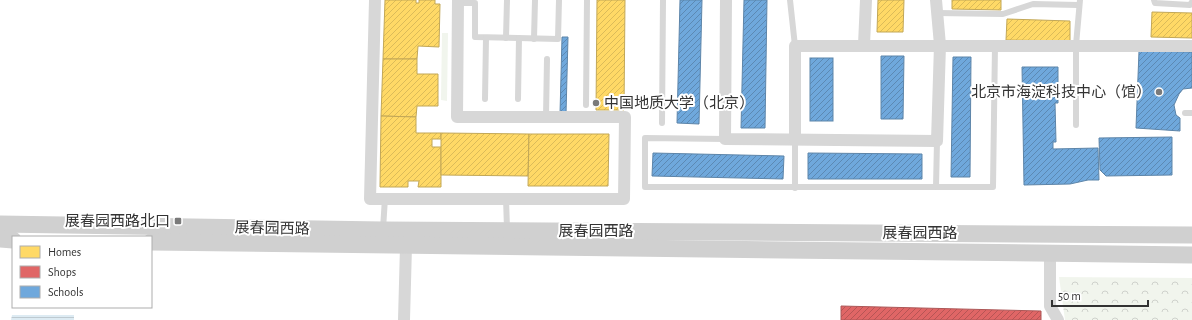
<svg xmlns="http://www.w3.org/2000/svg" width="1192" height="320" font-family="'Alegreya Sans','Noto Sans SC',sans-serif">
  <defs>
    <pattern id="forest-crowns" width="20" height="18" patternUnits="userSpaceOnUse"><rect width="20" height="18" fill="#f1f5ed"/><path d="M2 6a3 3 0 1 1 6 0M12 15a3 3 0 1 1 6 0" fill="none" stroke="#cfd2cc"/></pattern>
    <pattern id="water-rules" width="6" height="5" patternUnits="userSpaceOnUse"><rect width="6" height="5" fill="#ddebf3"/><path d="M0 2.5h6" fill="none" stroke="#becad1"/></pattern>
    <pattern id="homes-hatch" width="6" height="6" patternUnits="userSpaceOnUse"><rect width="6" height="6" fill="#ffd966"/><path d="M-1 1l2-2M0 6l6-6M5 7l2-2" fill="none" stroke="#dbbb59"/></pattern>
    <pattern id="shops-hatch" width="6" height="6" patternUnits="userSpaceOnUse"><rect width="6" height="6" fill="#e06666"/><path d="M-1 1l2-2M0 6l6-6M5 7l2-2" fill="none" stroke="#b65555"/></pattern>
    <pattern id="schools-hatch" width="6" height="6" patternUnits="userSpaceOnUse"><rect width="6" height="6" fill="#6fa8dc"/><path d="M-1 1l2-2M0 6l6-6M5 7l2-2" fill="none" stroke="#5c89b3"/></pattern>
  </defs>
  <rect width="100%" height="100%" fill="#fff"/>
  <polygon fill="#f1f5ed" points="442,33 448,33 447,101 441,100"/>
  <polygon fill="url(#forest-crowns)" points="1059,277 1192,278 1192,320 1065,320"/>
  <polygon fill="url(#water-rules)" points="12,315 74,315 74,320 11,320"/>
  <g fill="url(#homes-hatch)" stroke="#c2a757">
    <polygon points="385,0 416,0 416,3 419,3 419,0 435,0 435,4 440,4 439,47 418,46 417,59 383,59"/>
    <polygon points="597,0 625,0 624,110 596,110"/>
    <polygon points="878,0 904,0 903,32 877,32"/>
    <polygon points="952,0 1001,0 1001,10 952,9"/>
    <polygon points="1152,12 1192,13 1192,38 1151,37"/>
    <polygon points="1007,19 1070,21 1070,41 1006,40"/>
    <polygon points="383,59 417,59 417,74 438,74 438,106 417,106 416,117 381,116"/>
    <polygon points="381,116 416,117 416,133 441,133 441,139 432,139 432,147 441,147 441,187 418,187 419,181 408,181 408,187 380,187"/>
    <polygon points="441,133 529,134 528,176 441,175"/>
    <polygon points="529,134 609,134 608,186 528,186"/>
  </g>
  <polygon fill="url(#shops-hatch)" stroke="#ac5757" points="841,306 1041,311 1041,320 841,320"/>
  <g fill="url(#schools-hatch)" stroke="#5d85a9">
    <polygon points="680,0 702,0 699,124 677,123"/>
    <polygon points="744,0 767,0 765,128 741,128"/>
    <polygon points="562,37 568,37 566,114 560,114"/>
    <polygon points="1139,51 1192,52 1192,88 1183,89 1179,94 1174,105 1176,115 1180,118 1180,131 1136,128"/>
    <polygon points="881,56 904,56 903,119 881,119"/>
    <polygon points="953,57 971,57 970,177 951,177"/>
    <rect x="810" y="58" width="23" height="63"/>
    <polygon points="1022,67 1058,67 1058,103 1055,103 1056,142 1053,142 1053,149 1098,148 1099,180 1088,180 1070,184 1024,185"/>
    <polygon points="1172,137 1172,175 1106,176 1100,170 1099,138"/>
    <polygon points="653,153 784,156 783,179 652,176"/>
    <polygon points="808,153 922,154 922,179 808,179"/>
  </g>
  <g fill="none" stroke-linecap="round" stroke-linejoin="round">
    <g stroke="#d7d7d7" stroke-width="6">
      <polyline points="790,0 795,46"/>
      <polyline points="1154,0 1155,3 1190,5 1192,2"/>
      <polyline points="458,3 475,3 475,37 558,39 559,0"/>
      <polyline points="937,13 1003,14 1033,4 1078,5"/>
      <polyline points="506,38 507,0"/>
      <polyline points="534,39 535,0"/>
      <polyline points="485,99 486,38"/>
      <polyline points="518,99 519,38"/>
      <polyline points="586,105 587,0"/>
      <polyline points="1185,113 1192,113"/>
      <polyline points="546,117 547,59"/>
      <polyline points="662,123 663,0"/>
      <polyline points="1076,125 1076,45 1080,0"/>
      <polyline points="725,139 645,138 645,187 993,187 995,45"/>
      <polyline points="936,187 937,141"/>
      <polyline points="795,188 795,140"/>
      <polyline points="506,198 507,229"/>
      <polyline points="383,229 385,198"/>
    </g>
    <g stroke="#d7d7d7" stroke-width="12">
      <polyline points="375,0 370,199 624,199 625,117 457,117 458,0"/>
      <polyline points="726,0 725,139 937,141 940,45 936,0"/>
      <polyline points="864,45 866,0"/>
      <polyline points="795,140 795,46 1192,46"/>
      <polyline points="1050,253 1050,306 1058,320"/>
      <polyline points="404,320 406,246"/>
    </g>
    <g stroke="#d0d0d0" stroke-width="17">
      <polyline points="0,224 383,230 1192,235"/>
      <polyline points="0,239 13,240"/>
      <polyline points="151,242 1192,255"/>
    </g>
  </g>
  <g fill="#7a7a7a" stroke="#fff" stroke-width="1.5">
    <circle cx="1159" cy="92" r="4"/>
    <circle cx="596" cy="103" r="4"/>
    <rect x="174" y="217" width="8" height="8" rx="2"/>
  </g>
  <g text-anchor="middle" stroke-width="4" stroke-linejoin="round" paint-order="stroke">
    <g font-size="15" fill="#333" stroke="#fff" text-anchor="end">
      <text x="1151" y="97">北京市海淀科技中心（馆）</text>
      <text x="604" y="108" text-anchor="start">中国地质大学（北京）</text>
      <text x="170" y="226">展春园西路北口</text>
    </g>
    <g font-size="15" fill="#333" stroke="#fff">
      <text transform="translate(272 228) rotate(1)" y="5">展春园西路</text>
      <text x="596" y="236">展春园西路</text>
      <text x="920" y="238">展春园西路</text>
    </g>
  </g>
  <rect x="12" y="236" width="140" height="72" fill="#ffffff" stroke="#adadad"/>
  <rect x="20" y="246" width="20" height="12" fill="#ffd966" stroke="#adadad"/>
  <text x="48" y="256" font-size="12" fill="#333333">Homes</text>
  <rect x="20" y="266" width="20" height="12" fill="#e06666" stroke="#adadad"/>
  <text x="48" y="276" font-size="12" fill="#333333">Shops</text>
  <rect x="20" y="286" width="20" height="12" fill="#6fa8dc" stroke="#adadad"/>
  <text x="48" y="296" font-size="12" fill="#333333">Schools</text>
  <path d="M1052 300v6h96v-6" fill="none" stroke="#333333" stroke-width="2"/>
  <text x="1058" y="300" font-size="12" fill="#333333" stroke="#ffffff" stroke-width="3" paint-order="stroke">50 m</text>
</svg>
